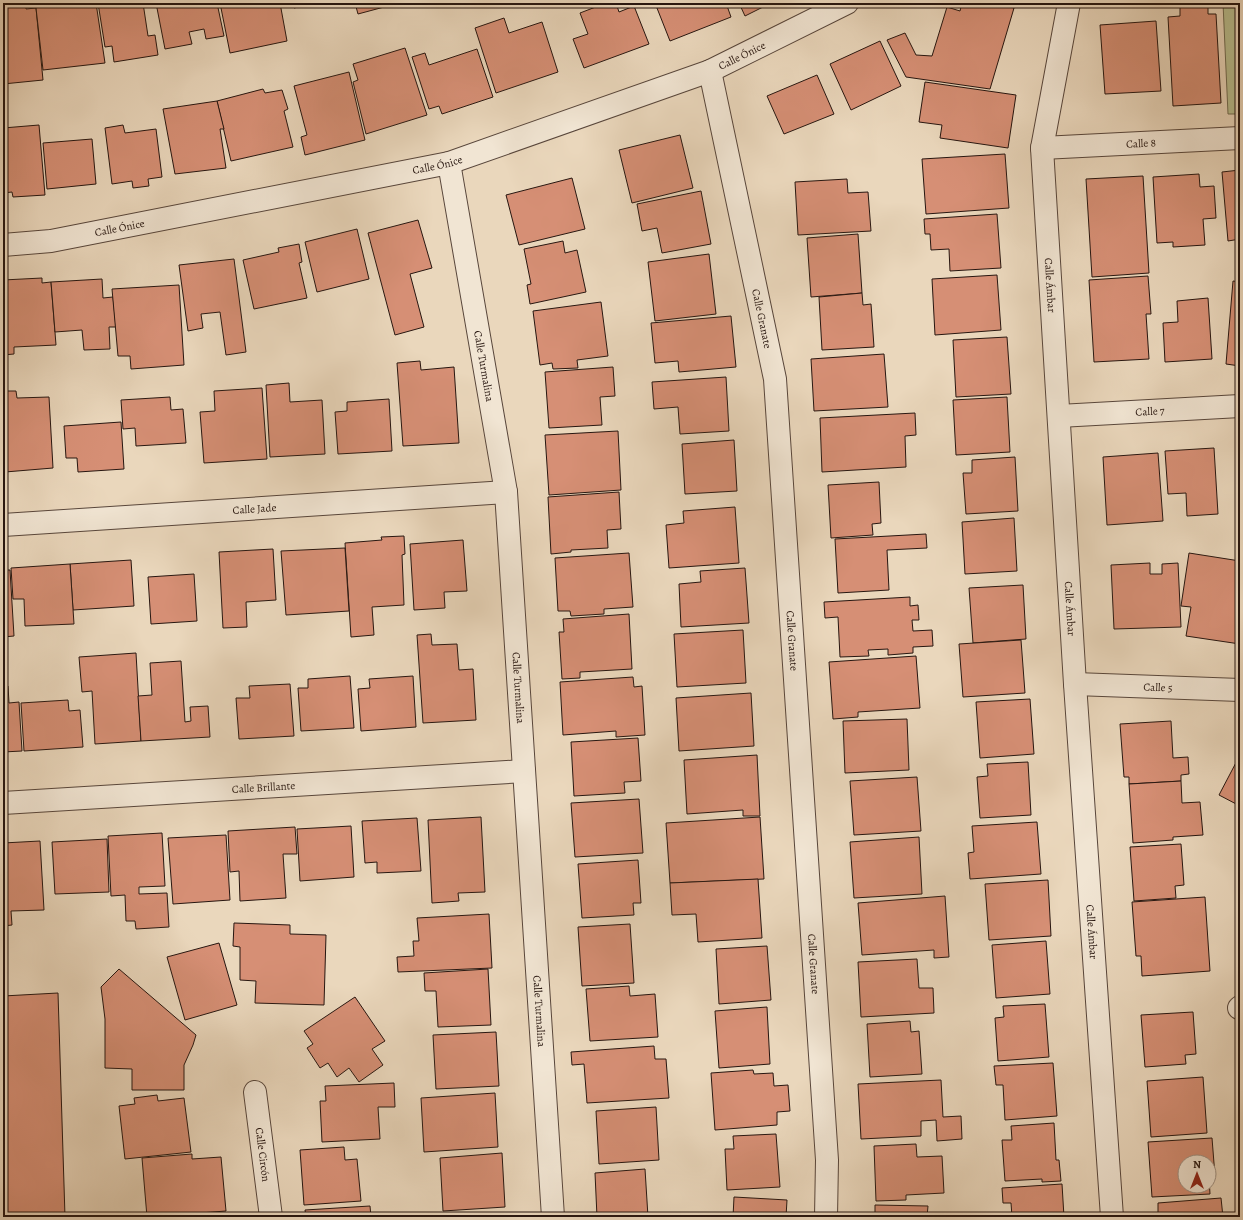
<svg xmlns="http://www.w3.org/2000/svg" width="1243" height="1220" font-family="Alegreya,serif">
  <rect width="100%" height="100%" fill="#ead7bc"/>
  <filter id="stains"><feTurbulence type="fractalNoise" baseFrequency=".005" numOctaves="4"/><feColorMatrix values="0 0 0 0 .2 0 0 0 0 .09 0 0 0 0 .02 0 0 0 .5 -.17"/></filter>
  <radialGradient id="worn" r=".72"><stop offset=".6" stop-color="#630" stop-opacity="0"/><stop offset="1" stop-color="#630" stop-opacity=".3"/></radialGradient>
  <polygon fill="#b8be8f" stroke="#706a50" points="1223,3 1240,3 1240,114 1228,114"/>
  <g fill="#d68f75" stroke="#271610" fill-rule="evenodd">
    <polygon points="26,3 26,9 36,8 43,80 3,84 3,6"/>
    <polygon points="49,3 96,3 105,63 43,70 36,8"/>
    <polygon points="98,3 143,3 148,36 155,35 158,55 114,62 112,46 105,47"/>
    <polygon points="156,3 217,3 224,36 206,39 204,29 189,32 192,44 165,49"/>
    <polygon points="220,3 280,3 287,41 230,53"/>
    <polygon points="293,3 315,3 294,8"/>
    <polygon points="344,3 399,3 358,14 355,3 345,6"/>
    <polygon points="606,3 616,3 619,12 634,6 649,44 584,68 573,39 588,34 580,13"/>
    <polygon points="655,3 726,3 731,17 670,41"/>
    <polygon points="739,3 771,3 745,16"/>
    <polygon points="962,3 996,3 1014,8 990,89 906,77 887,40 905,33 916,55 932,56 947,7 960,11"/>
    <polygon points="1208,3 1208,14 1216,14 1221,103 1173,106 1168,17 1180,16 1180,4"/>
    <polygon points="504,18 509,33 542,22 558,72 496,93 475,28"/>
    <polygon points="1156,21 1161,91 1105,94 1100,25"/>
    <polygon points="880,41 901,86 851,110 830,64"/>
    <polygon points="405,48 427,115 366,134 353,82 358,80 353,64"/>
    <polygon points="477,49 493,97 442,114 439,106 429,109 412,57 425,53 429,65"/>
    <polygon points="349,72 365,140 305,155 301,137 307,135 294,86"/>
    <polygon points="817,75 834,114 784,134 767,96"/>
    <polygon points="925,82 1016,95 1008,148 940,138 942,125 919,122"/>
    <polygon points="263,89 265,93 282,90 288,109 284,111 293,147 231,161 217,101"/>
    <polygon points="217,101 224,129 220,129 226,168 175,174 163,109"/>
    <polygon points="39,125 45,195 13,197 12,192 3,193 3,128"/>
    <polygon points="123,125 125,133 156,129 162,177 148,179 149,186 133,188 132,181 112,184 105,128"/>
    <polygon points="680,135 693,188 632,203 619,150"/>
    <polygon points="92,139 96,184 47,189 43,143"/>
    <polygon points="1005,154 1009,208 926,214 922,159"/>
    <polygon points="1240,170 1240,239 1228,241 1222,172"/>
    <polygon points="1199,174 1200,187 1214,186 1216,218 1203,219 1205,245 1173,247 1173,242 1157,243 1153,177"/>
    <polygon points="1143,176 1149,273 1092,277 1086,179"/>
    <polygon points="572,178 585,229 519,245 506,195"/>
    <polygon points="847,179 848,193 868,192 871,231 798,235 795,182"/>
    <polygon points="701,191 711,244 662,253 657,228 642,231 637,204"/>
    <polygon points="997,214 1001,268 950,271 949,249 931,250 930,234 925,234 924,219"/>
    <polygon points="418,220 432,268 410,274 424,327 395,335 368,233"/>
    <polygon points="357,229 369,279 317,292 305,242"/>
    <polygon points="858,234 862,293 811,297 807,238"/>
    <polygon points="563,241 565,253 577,250 586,292 530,304 527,285 531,284 524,249"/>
    <polygon points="299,244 302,262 299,263 307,298 254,309 243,260 279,252 278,248"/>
    <polygon points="709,254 716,314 655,321 648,262"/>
    <polygon points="234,259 246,352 226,355 220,312 201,314 203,328 188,331 179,265"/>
    <polygon points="997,275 1001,330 935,335 932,279"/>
    <polygon points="1148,276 1151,314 1146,314 1149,359 1094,362 1089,280"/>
    <polygon points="42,278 42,283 51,282 56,345 14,347 14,354 3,355 3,280"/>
    <polygon points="102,279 103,298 113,297 116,327 109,327 110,349 84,350 82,330 55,332 51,282"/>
    <polygon points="1233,281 1240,282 1240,366 1226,364"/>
    <polygon points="179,285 184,365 131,369 130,356 118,356 112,289"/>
    <polygon points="862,293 863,305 871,304 874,347 822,350 819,297"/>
    <polygon points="1208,298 1212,359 1165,362 1163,323 1178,322 1177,301"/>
    <polygon points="601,302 608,356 577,360 578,368 553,369 552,363 540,365 533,311"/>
    <polygon points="731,316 736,367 679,372 678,361 655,363 651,323"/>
    <polygon points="1007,337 1011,394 956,397 953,340"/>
    <polygon points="884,354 888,407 814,411 811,359"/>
    <polygon points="420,361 421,370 454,367 459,443 403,446 397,363"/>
    <polygon points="613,367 615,396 600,397 602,425 549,428 545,372"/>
    <polygon points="726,377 729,431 680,434 678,407 654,409 652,382"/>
    <polygon points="289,383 290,402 322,400 325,454 270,457 266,385"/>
    <polygon points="262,388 267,459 204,463 200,412 215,411 214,391"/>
    <polygon points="3,391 16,391 17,398 49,397 53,468 5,472 3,444"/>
    <polygon points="170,397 171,410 183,409 186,443 136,446 135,428 123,429 121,400"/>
    <polygon points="1007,397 1010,452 956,455 953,400"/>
    <polygon points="389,399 392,451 338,454 335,412 347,411 347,402"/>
    <polygon points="915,413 916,435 905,436 906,467 822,472 820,418"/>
    <polygon points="121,422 124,469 78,472 77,458 66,458 64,426"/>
    <polygon points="618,431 621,490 549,495 545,435"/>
    <polygon points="734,440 737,491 685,494 682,444"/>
    <polygon points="1214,448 1218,514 1187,516 1186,493 1168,494 1165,451"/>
    <polygon points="1158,453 1163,521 1107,525 1103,457"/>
    <polygon points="1015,457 1018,511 966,514 963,473 972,473 972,460"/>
    <polygon points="879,482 881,523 872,524 873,535 831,538 828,485"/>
    <polygon points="619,492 621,529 607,530 608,548 571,550 571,552 551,554 548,497"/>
    <polygon points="735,507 739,563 669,568 666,525 684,523 683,511"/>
    <polygon points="1014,518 1017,571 965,574 962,522"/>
    <polygon points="926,534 927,548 887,550 889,590 838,593 835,539"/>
    <polygon points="404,536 405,554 402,555 404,605 372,607 374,635 351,637 345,543 382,540 381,537"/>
    <polygon points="463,540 467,591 444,592 445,608 414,610 410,544"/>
    <polygon points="345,548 349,611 286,615 281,551"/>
    <polygon points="273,549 276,600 246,602 247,627 223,628 219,552"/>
    <polygon points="629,553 633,607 604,609 604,614 571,616 570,611 558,611 555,558"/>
    <polygon points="1189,553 1240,561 1240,644 1186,636 1191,607 1181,606"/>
    <polygon points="131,560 134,606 73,610 70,564"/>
    <polygon points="1150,563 1150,574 1162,574 1162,564 1178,563 1181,627 1114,629 1111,565"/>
    <polygon points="70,564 74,624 25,626 24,599 13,599 11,568"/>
    <polygon points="745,568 749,623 681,627 679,584 701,582 700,571"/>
    <polygon points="3,570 10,570 14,636 3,637"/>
    <polygon points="194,574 197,621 151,624 148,577"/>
    <polygon points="1023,585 1026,639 973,643 969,588"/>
    <polygon points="910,597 910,606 918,605 919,620 912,620 913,631 932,630 933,646 913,647 913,653 888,655 888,649 868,650 869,656 840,657 838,617 825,618 824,602"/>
    <polygon points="629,614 632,669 580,672 580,678 562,679 559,632 564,632 563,619"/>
    <polygon points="743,630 746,683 677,687 674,634"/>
    <polygon points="431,634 432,645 457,644 459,670 473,669 476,720 423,723 417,635"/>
    <polygon points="1021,640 1025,693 963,697 959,644"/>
    <polygon points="136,653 141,741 95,744 92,691 82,692 79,657"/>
    <polygon points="916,656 920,708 858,712 858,717 833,719 829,662"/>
    <polygon points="181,661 185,722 191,721 190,707 208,706 210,737 141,741 138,696 152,695 150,663"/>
    <polygon points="350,676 354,728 301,731 298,688 308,688 308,679"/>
    <polygon points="413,676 416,727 361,731 358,689 370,688 369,679"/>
    <polygon points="633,677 634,687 642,686 645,735 616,737 616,731 563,735 560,682"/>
    <polygon points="290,684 294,736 239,739 236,698 250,698 249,686"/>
    <polygon points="8,686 9,703 19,702 22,751 3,752 3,687"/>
    <polygon points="751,693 754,746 679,751 676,698"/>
    <polygon points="1030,699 1034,754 980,758 976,702"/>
    <polygon points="68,700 69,711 80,710 83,747 24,751 21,703"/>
    <polygon points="907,719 909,770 845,773 843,721"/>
    <polygon points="1171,721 1173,758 1188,757 1189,774 1181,775 1181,781 1129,784 1129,777 1124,777 1120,724"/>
    <polygon points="638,738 641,781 624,782 625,793 574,796 571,742"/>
    <polygon points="757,755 760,816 743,816 743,810 687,814 684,760"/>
    <polygon points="1240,755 1240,806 1219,795"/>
    <polygon points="1028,762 1031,815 980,818 977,777 988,776 987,764"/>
    <polygon points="917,777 921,831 854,835 850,781"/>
    <polygon points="1181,781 1182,803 1200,802 1203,835 1173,837 1173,840 1133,843 1129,784"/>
    <polygon points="639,799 643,853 575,857 571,803"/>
    <polygon points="481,817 485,892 458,893 459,901 432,903 428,820"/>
    <polygon points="760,817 764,879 670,883 666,823"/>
    <polygon points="417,818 421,871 377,873 377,862 365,863 362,821"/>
    <polygon points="1037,822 1041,874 970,879 968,853 974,852 972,826"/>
    <polygon points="351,826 354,877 300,881 297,829"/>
    <polygon points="295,827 297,854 283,854 286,898 240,901 239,871 230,872 228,831"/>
    <polygon points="162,833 165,886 139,887 139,894 167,893 169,927 136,929 135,921 126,921 125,895 111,896 108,836"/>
    <polygon points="226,835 230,900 173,904 168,838"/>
    <polygon points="919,837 922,894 854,898 850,842"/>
    <polygon points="107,839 109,892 55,894 52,842"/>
    <polygon points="40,841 44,910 11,911 12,925 3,926 3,843"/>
    <polygon points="1181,844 1184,885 1175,886 1176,898 1134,901 1130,847"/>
    <polygon points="638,860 641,903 633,903 634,915 582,918 578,864"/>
    <polygon points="758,879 762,938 698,942 696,914 672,915 670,883"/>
    <polygon points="1048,880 1051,936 989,940 985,884"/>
    <polygon points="945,896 949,957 934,958 934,950 862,955 858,903"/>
    <polygon points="1205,897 1210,971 1142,976 1141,956 1136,956 1132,902"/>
    <polygon points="489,914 492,968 398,972 397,957 414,956 413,941 419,941 417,918"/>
    <polygon points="234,923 290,925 290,934 326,935 324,1005 255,1003 256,981 240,980 240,947 233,946"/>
    <polygon points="630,924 634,983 582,986 578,927"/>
    <polygon points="1046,941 1050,994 996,998 992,945"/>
    <polygon points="219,943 237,1005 185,1020 167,957"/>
    <polygon points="767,946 771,1000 719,1004 716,949"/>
    <polygon points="917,959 919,988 933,988 934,1013 861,1017 858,962"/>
    <polygon points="119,969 196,1035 193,1045 184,1065 184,1090 132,1090 132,1069 105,1068 105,1019 101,987"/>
    <polygon points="488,969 491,1025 438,1027 436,991 425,991 424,973"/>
    <polygon points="629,986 630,996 655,994 658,1037 590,1041 586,989"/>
    <polygon points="58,993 65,1217 3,1217 3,996"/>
    <polygon points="355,997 385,1041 372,1049 383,1065 359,1082 349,1068 337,1077 328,1063 320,1068 307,1048 313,1044 304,1031"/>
    <polygon points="1045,1004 1049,1057 998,1061 995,1018 1004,1017 1003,1006"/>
    <polygon points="767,1007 770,1064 719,1068 715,1011"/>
    <polygon points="1193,1012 1196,1054 1185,1055 1186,1064 1145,1067 1141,1015"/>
    <polygon points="910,1021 911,1032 919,1031 922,1074 870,1077 867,1024"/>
    <polygon points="496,1032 499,1086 436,1089 433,1035"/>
    <polygon points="654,1046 655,1059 666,1059 669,1098 587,1103 584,1064 572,1065 571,1052"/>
    <polygon points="1053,1063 1057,1116 1005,1120 1003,1085 996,1085 994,1066"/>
    <polygon points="753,1070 754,1074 773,1073 774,1086 788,1085 790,1111 777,1112 777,1125 715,1130 711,1073"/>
    <polygon points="1203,1077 1207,1133 1151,1137 1147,1081"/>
    <polygon points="941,1080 943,1117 961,1116 962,1139 937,1141 936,1120 921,1121 921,1136 861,1139 858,1084"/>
    <polygon points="394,1083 395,1107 378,1107 380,1139 322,1142 320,1101 326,1101 325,1086"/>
    <polygon points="495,1093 498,1147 424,1152 421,1098"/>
    <polygon points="157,1095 158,1101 184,1098 191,1152 125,1159 119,1106 135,1104 134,1098"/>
    <polygon points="656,1107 659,1160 599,1164 596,1111"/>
    <polygon points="1054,1123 1056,1160 1059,1160 1061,1181 1042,1182 1042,1179 1005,1181 1002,1140 1012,1140 1011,1126"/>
    <polygon points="776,1134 780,1187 727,1190 725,1149 734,1149 733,1136"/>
    <path d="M1212,1138L1215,1176L1209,1177L1210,1194L1152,1197L1148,1142ZM1185,1162H1209V1186H1185Z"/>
    <polygon points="916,1144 917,1157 942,1156 944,1193 906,1195 906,1200 876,1201 874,1146"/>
    <polygon points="344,1147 345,1160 357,1159 361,1201 304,1205 300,1150"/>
    <polygon points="502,1153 505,1207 443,1211 440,1158"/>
    <polygon points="192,1154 192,1159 221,1157 226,1211 147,1217 142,1158"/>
    <polygon points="1240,1158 1240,1192 1239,1192 1237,1188 1238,1159"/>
    <polygon points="645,1169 648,1217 597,1217 595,1173"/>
    <polygon points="1062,1184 1064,1217 1012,1217 1011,1203 1003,1203 1002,1188"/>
    <polygon points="734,1197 787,1200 786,1217 733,1217"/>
    <polygon points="1221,1198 1223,1217 1158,1217 1158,1203"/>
    <polygon points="875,1205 928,1206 927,1217 875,1217"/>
    <polygon points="370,1206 371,1217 306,1217 305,1210"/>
  </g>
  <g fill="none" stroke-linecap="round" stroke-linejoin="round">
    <defs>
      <g id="minor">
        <path id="s1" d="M1069,3L1042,148L1075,684L1112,1217"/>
        <path id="s2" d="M710,71L775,379L827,1160L826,1217"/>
        <path id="s3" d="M1042,148L1240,138"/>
        <path id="s4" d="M449,163L506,492L553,1217"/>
        <path id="s5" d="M3,245L51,241L449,163L710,71L847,3"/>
        <path id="s6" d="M1059,416L1240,406"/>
        <path id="s7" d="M3,525L506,492"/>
        <path id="s8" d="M1075,684L1240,690"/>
        <path id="s9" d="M3,803L524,771"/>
        <polyline points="1239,1008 1240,1007"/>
        <path id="s10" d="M255,1092L271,1217"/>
      </g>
    </defs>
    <use href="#minor" stroke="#58463b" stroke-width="24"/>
    <use href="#minor" stroke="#f1e5d3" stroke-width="22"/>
  </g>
  <g text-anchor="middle" stroke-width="3" stroke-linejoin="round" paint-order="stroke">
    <g font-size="11" fill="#271610" stroke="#f1e5d3">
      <text dy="4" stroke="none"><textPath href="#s5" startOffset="766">Calle Ónice</textPath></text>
      <text dy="4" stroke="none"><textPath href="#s3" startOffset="99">Calle 8</textPath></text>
      <text dy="4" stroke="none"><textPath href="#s5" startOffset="442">Calle Ónice</textPath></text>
      <text dy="4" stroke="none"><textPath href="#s5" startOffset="118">Calle Ónice</textPath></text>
      <text dy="4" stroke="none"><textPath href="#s1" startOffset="285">Calle Ámbar</textPath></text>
      <text dy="4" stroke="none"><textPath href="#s2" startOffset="253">Calle Granate</textPath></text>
      <text dy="4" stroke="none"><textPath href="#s4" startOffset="206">Calle Turmalina</textPath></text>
      <text dy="4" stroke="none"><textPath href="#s6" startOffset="91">Calle 7</textPath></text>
      <text dy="4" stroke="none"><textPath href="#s7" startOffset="252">Calle Jade</textPath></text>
      <text dy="4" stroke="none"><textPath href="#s1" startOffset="609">Calle Ámbar</textPath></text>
      <text dy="4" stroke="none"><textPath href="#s2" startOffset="577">Calle Granate</textPath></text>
      <text dy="4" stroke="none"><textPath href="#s8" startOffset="83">Calle 5</textPath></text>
      <text dy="4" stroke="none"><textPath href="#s4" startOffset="530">Calle Turmalina</textPath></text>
      <text dy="4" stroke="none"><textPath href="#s9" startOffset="261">Calle Brillante</textPath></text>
      <text dy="4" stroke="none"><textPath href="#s1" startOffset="933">Calle Ámbar</textPath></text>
      <text dy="4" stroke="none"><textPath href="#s2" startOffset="901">Calle Granate</textPath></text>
      <text dy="4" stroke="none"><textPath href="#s4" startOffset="854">Calle Turmalina</textPath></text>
      <text dy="4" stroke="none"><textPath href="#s10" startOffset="63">Calle Circón</textPath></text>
    </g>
  </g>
  <rect width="1243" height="1220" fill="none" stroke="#ead7bc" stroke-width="16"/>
  <rect x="4" y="4" width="1235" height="1212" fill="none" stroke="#271610" stroke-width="2"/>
  <rect x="8" y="8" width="1227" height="1204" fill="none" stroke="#271610"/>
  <g transform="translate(1197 1174)"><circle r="19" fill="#f1e5d3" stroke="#a09285"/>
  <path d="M0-3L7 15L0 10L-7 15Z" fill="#8f2418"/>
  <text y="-6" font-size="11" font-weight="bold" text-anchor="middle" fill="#271610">N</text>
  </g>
  <rect width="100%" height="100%" filter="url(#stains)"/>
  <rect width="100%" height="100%" fill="url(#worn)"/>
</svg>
